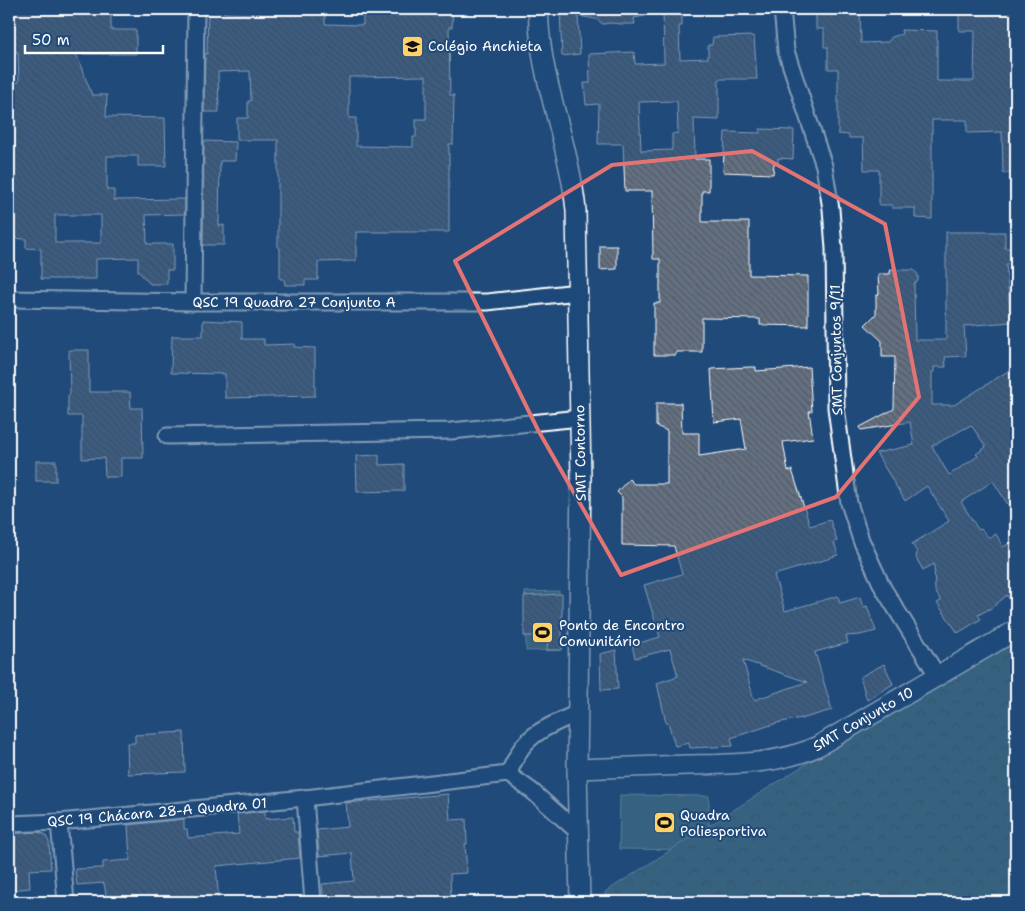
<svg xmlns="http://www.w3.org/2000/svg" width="1025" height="911" font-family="'Shantell Sans',sans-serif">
  <defs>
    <pattern id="park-crowns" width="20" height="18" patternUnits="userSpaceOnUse" patternTransform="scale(1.25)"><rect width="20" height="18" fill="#527d85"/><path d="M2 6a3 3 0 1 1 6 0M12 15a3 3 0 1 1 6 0" fill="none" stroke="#4f6468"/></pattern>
    <pattern id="building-back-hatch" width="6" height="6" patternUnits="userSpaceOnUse" patternTransform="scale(1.25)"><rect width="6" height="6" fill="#637082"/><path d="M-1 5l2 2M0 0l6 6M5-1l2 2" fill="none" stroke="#555a62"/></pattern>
  </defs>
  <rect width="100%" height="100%" fill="#1f4a7a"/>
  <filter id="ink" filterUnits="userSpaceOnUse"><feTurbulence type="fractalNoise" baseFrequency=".02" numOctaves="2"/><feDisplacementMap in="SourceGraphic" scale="10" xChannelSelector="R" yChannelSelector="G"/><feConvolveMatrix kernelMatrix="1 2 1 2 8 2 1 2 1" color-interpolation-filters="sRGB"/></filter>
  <g filter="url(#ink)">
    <g fill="#527d85" stroke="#a8bec2">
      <polygon points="559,591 560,650 526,651 525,592"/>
      <polygon points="620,795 709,796 709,850 619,849"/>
    </g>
    <polygon fill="url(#park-crowns)" stroke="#a8bec2" points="1016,630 1016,902 606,902 605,892"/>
    <g fill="url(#building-back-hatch)" stroke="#fff" fill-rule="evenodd">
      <path d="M9,9H111V30H136V54H76L92,95H107L106,117L165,118L166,166H138V156H107V190H114V200L185,199V214L146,215L147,244H173V270H167V284H150L138,271V258L96,259V279H41V249L26,248V239L9,238V141H11V132H15V83L19,82L18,52H15L13,43H9ZM55,215H101V243H55Z"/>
      <path d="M208,9H224V13L259,14L258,9H325V24L363,25V9H453L452,27H449L450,95H454L453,144H449V232H356V261L318,262V280H305V285H285L284,279H280V248H278V140H237V118H248V101H251L250,71L218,72L219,112H204L205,54H207ZM426,76V119H416V137H413V147L356,146V118H349V77Z"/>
      <polygon points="560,9 644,9 645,16 634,18 635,24 621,24 611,23 603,24 596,19 578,16 580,54 562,56"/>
      <path d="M663,9H682V26H679L680,59L708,58V45H712L713,37L754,36L757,79H719V120L694,119L695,159H709V191H702V222H749V275L808,276V326L760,325V319L702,318V352H676V355H654V303H660V259H653L652,191H625L623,144H598L599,104L586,105L584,83H590L589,54L634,52L635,64L664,63ZM677,101L678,133L672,134V150L641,151L639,102Z"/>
      <polygon points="816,9 860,9 861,43 888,42 892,37 902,34 901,30 937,31 937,81 974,81 975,31 959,31 959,9 1016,9 1016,173 1003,173 1002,132 967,133 967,120 932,120 932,219 915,218 915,208 892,208 892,205 879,205 879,170 864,170 863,138 849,138 849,135 838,134 838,69 828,69 828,47 824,47 824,29 816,29"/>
      <polygon points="760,129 794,130 793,159 778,158 778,163 774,163 773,174 723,172 725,132 760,133"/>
      <polygon points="204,141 236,142 235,161 220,161 219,226 224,225 224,245 203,245"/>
      <path d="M946,232H1005V248H1014V264H1006L1011,322L964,326L966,356L945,357L946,367H934V372H932V405H954L1016,366V517L993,481L961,502L976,526L979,530L981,529L989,538L996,534L1003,547L1016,540V611L1007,595L993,607L978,615L981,619L958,633L937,603L941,601L935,591L934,564L923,570L916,558L917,552L912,544L949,521L927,486L905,501L876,453L914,445L910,422L861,430L860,427L894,409L895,357H882V341L865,325L876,314V296L879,294L878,274H890V270H914L918,275V281L914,284L915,340H946ZM971,425L986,447L976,454L978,456L949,475L932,446Z"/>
      <polygon points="600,246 617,246 617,269 600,270"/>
      <polygon points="203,320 242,322 242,339 264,339 264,345 295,344 294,347 315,348 315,396 225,398 225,374 171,373 172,336 203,336"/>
      <polygon points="69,350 89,350 89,392 130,392 131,408 142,408 143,458 121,458 121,477 105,477 104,458 82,459 82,416 68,416 68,395 70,395"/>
      <path d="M750,367H756V371L809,367L812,411H809L813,438L783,442L788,471L792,470L810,526L830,520L837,541L834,542L838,555L831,557V558L774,575L785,611L838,596L840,603L860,597L863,607L867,606L876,631L860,635L846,636L848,643L815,652L832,710L801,719V718L777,723L731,738L733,746L690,748L689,743L675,746L668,722L666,723L657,683L678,676L670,649L635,658L632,645L660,637L644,585L682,574L674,546L622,545V497L617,492L629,479L634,484H667V431L656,426V403H681L682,433H699V456L746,449L741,419L714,422L711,369ZM743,660L807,682L754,700Z"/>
      <polygon points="379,455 379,465 404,464 404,491 357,492 356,456"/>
      <rect x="36" y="461" width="20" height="20"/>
      <polygon points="562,594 562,650 547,650 548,636 524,636 524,596"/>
      <polygon points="616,650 618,689 601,690 600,654"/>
      <polygon points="884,664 893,684 867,700 860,677"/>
      <polygon points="184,732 185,772 128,774 127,743 135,743 135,735"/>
      <polygon points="448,794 450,820 466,819 467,844 465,844 467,873 450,874 451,902 324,902 322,884 354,881 352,853 319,856 317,830 348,827 346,803"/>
      <polygon points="265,811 265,819 293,817 294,832 298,832 300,858 216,866 219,902 107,902 104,883 77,885 75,869 103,868 103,862 130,860 128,825 184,819 184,829 187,829 188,838 239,834 237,814"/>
      <polygon points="37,832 45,834 49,842 51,869 29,870 30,888 9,890 9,834"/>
    </g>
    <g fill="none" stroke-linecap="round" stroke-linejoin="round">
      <defs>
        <g id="minor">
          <polyline points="782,9 786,51 824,166 831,209 834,249 836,408 849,503 861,540 883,588 937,675"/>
          <polyline points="9,299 193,302 487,302 578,292"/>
          <polyline points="193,302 196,9"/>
          <polyline points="167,436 451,431 580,418"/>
          <path d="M508,774C512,766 516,757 521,749C534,730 557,723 577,713"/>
          <polyline points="305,798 313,902"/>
          <polyline points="59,822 66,902"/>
          <polyline points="9,824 59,822 305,798 508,774 532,791 579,833"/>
        </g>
        <g id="tertiary">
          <path d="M538,9C539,31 541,52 546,74C556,119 571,163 576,210L581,478L577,769L580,902"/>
          <path d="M577,769C614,768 650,766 687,765C731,764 779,765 818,746L1016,630"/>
        </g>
      </defs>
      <use href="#minor" stroke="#fff" stroke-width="19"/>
      <use href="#tertiary" stroke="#fff" stroke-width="22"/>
      <use href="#minor" stroke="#1f4a7a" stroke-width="15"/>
      <use href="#tertiary" stroke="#1f4a7a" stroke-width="19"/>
    </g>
  </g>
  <path d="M0 0H1025V911H0ZM752,151L885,224L919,397L836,497L621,575L538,430L455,261L612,165Z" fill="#1f4a7a" fill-opacity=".55" fill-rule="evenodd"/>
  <path fill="none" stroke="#e47373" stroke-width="4" stroke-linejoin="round" d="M752,151L885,224L919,397L836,497L621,575L538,430L455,261L612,165Z"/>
  <defs>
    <symbol id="school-square" viewBox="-11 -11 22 22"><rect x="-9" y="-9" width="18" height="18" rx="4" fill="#ffd166" stroke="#1f4a7a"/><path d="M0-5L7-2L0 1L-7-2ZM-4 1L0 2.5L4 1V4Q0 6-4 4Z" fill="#111"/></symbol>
    <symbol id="stadium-square" viewBox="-11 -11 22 22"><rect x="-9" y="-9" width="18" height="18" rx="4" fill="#ffd166" stroke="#1f4a7a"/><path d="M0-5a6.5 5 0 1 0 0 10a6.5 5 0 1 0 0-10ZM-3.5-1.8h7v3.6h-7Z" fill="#111"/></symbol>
  </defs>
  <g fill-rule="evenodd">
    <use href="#school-square" x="400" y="34" width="25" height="25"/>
    <use href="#stadium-square" x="530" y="620" width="25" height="25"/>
    <use href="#stadium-square" x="652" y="810" width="25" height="25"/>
  </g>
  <g text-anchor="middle" stroke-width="4" stroke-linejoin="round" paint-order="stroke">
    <g font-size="14" fill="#fff" stroke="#1f4a7a" text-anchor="start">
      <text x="428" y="51">Colégio Anchieta</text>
      <text x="559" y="630">Ponto de Encontro<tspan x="559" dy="16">Comunitário</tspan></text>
      <text x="680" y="820">Quadra<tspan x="680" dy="16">Poliesportiva</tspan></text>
    </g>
    <g font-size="14" fill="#fff" stroke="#1f4a7a">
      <text x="294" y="307">QSC 19 Quadra 27 Conjunto A</text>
      <text transform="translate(836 350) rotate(-91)" y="5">SMT Conjuntos 9/11</text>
      <text transform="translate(580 453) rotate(-91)" y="5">SMT Contorno</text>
      <text transform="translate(863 719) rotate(-30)" y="5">SMT Conjunto 10</text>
      <text transform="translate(157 812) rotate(-5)" y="5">QSC 19 Chácara 28-A Quadra 01</text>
    </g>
  </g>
  <rect width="1025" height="911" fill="none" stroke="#1f4a7a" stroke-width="30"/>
  <rect x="15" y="15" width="995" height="881" fill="none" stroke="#fff" stroke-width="2" filter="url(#ink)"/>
  <path d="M25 45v8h138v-8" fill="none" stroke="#ffffff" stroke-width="2.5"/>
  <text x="32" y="45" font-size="15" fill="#ffffff" stroke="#1f4a7a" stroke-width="4" paint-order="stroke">50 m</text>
</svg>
